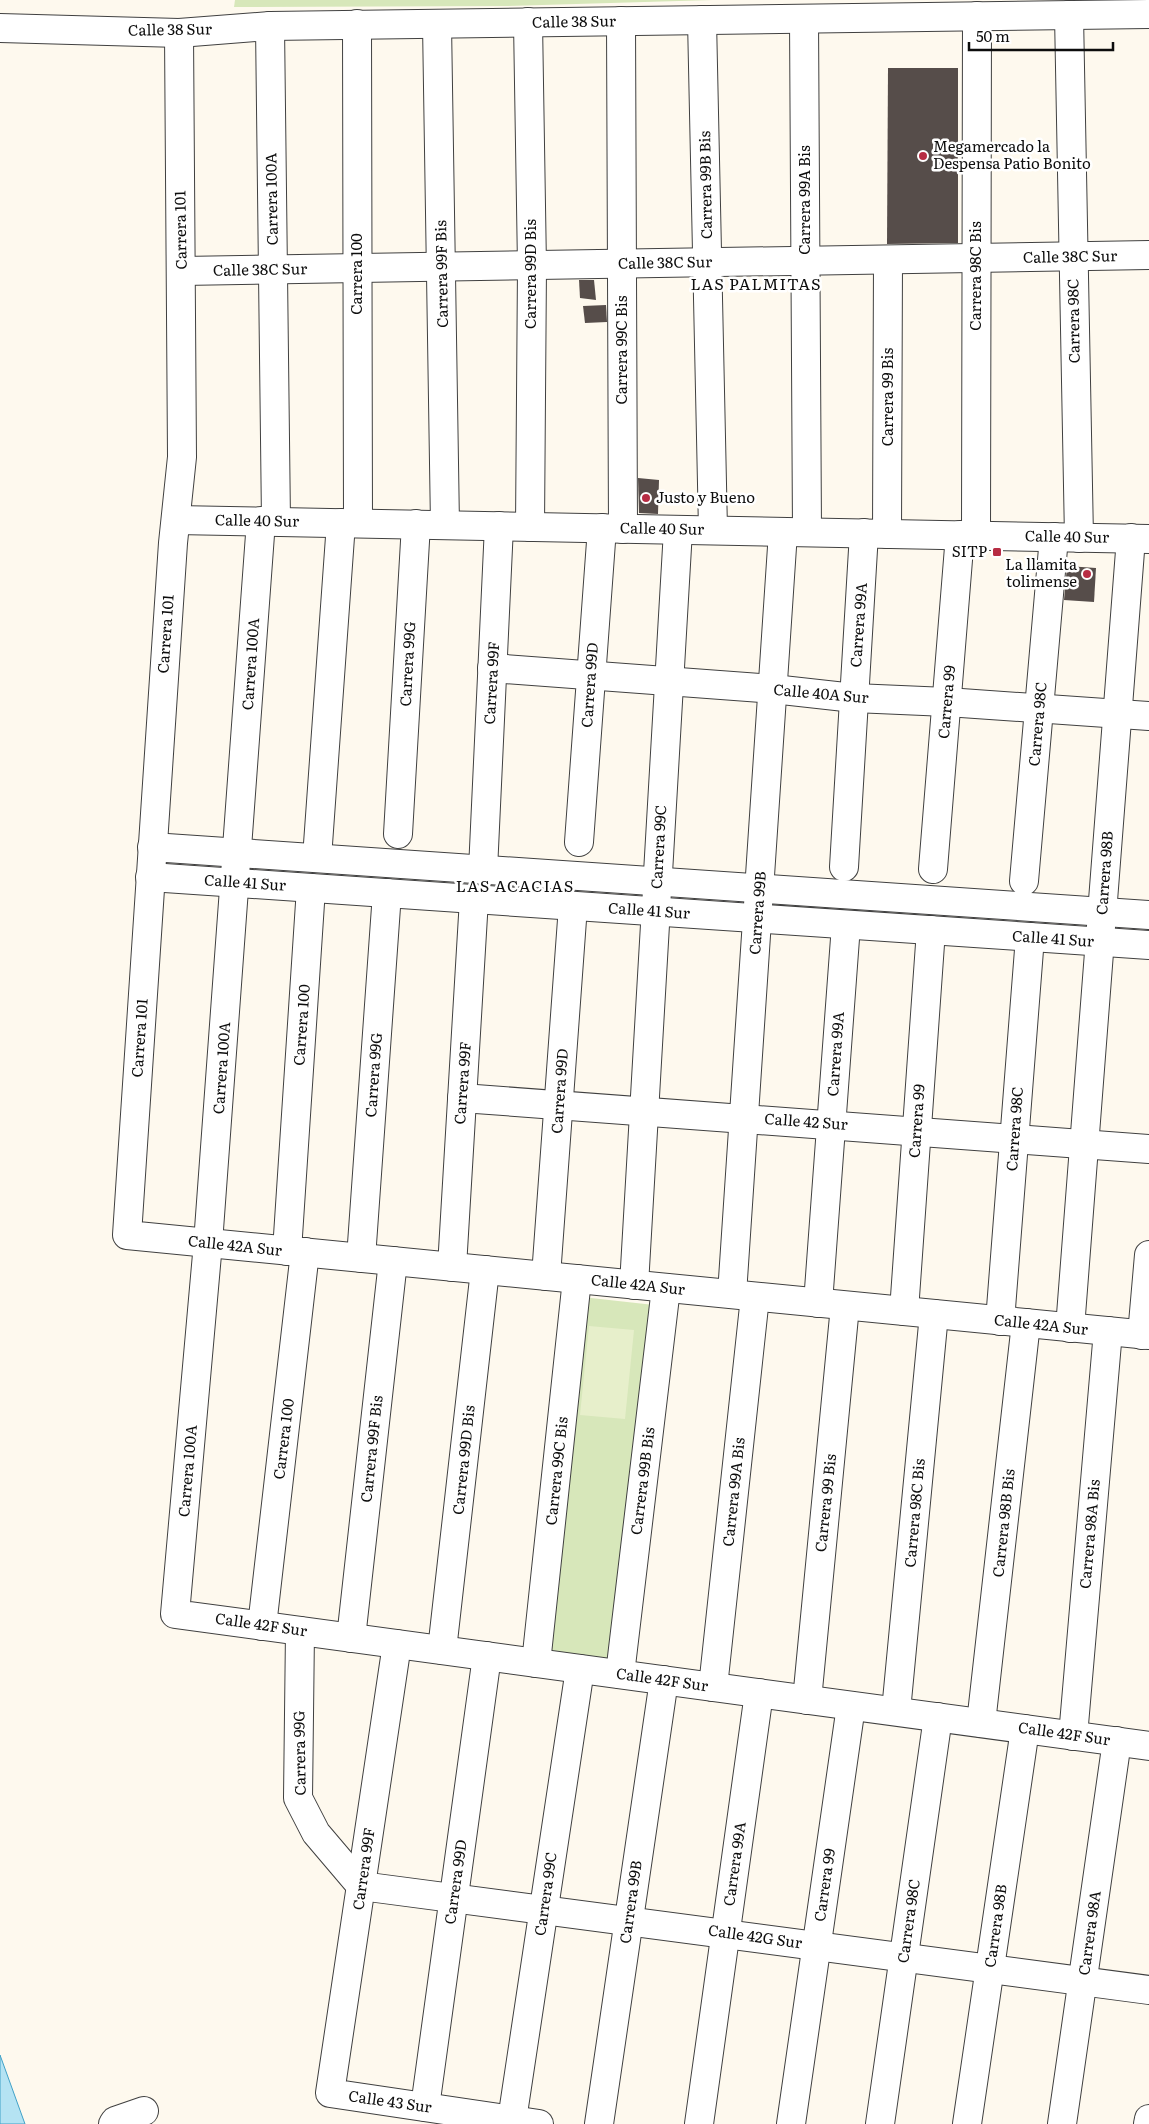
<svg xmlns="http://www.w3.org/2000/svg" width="1149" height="2124" font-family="Literata,serif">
  <rect width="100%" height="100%" fill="#fef9ee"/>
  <g fill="#d7e7ba">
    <polygon points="235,0 713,0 506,6 234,7"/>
    <polygon points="582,1297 654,1305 614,1662 542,1654"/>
  </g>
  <polygon fill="#e7efcb" points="589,1326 634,1330 625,1419 580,1415"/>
  <polygon fill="#b5e3f3" stroke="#40a1c7" points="0,2055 25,2124 0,2124"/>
  <g fill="#564d4a">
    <polygon points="888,68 958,68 958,243 887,244"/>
    <polygon points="579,280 594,280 596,300 580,298"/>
    <polygon points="606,305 607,322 585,323 583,306"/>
    <polygon points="638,478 659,480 658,514 639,513"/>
    <polygon points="1067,566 1096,568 1094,602 1064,600"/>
  </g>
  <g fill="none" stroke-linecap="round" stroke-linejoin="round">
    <defs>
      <g id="minor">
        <polyline points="1069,15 1079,538"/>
        <polyline points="804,19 807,532"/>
        <polyline points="702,20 713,530"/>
        <polyline points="621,21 623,529"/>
        <polyline points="528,22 532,266 530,527"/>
        <polyline points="357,24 358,523"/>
        <polyline points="437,24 445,525"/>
        <polyline points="270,26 276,521"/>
        <polyline points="0,28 179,33 270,26 1149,14"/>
        <polyline points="179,33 182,457 173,543 127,1235 1149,1335"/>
        <polyline points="182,271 1149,255"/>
        <polyline points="176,520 1149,539"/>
        <polyline points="261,521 208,1243 175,1614 1149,1746"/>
        <polyline points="887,534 888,260"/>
        <polyline points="976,536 977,16"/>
        <polyline points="492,668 773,689 854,698 947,702 1149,716"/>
        <polyline points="398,834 416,524"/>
        <polyline points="579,842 602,528"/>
        <polyline points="152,847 1149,915"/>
        <polyline points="317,858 341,523"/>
        <polyline points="844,867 864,533"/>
        <polyline points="933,869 960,535"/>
        <polyline points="483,870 499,526"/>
        <polyline points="150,877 1149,945"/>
        <polyline points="1024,881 1054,537"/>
        <polyline points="462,1098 1149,1149"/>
        <polyline points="287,1251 311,888"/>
        <polyline points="361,1258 387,893"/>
        <polyline points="452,1267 474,899"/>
        <polyline points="546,1276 573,906"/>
        <polyline points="634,1285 678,530"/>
        <polyline points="732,1294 783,532"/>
        <polyline points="818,1303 846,925"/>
        <polyline points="904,1311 931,930"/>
        <polyline points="1000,1321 1030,937"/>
        <polyline points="1070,1328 1131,538"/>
        <polyline points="1142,1335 1149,1255"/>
        <polyline points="262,1626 305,1252"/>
        <polyline points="300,1631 298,1798 316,1833 361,1886 1149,1990"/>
        <polyline points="351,1638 393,1261"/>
        <polyline points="397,1644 330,2093 539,2124"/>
        <polyline points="442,1650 485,1270"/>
        <polyline points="536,1663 577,1279"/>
        <polyline points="620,1674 666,1288"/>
        <polyline points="713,1687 755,1297"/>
        <polyline points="807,1700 845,1306"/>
        <polyline points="896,1711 934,1314"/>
        <polyline points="981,1723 1026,1323"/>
        <polyline points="1073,1736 1108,1331"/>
        <polyline points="425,2107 487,1656"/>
        <polyline points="512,2120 580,1669"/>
        <polyline points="113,2124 115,2121 144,2111"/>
        <polyline points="599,2124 664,1680"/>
        <polyline points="699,2124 759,1693"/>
        <polyline points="791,2124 851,1706"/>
        <polyline points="880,2124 938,1717"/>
        <polyline points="967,2124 1025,1729"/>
        <polyline points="1062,2124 1117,1741"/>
        <polyline points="1148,2124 1149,2119"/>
      </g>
    </defs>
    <use href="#minor" stroke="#404040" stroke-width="30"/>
    <use href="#minor" stroke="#fff" stroke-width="28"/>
  </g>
  <g fill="#b72c43" stroke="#fff" stroke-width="2">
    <circle cx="923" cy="156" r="5"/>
    <circle cx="646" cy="498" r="5"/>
    <rect x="992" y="547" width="10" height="10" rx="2.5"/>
    <circle cx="1087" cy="574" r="5"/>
  </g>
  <g text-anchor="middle" stroke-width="5" stroke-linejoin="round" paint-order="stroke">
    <g font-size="15" fill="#0d0d0d" stroke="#fff">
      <text transform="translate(574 22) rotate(-1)" y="5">Calle 38 Sur</text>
      <text transform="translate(170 30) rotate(-1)" y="5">Calle 38 Sur</text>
      <text transform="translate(706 185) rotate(-91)" y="5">Carrera 99B Bis</text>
      <text transform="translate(272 199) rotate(-91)" y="5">Carrera 100A</text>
      <text transform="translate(805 200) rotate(-90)" y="5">Carrera 99A Bis</text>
      <text transform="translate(181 230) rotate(-91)" y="5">Carrera 101</text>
      <text transform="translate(1070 257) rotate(-1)" y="5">Calle 38C Sur</text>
      <text transform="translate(665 263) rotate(-1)" y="5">Calle 38C Sur</text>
      <text transform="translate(260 270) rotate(-1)" y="5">Calle 38C Sur</text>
      <text transform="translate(357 274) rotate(-90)" y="5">Carrera 100</text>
      <text transform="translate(442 274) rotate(-91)" y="5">Carrera 99F Bis</text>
      <text transform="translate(531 274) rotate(-90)" y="5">Carrera 99D Bis</text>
      <text transform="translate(976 276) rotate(-90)" y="5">Carrera 98C Bis</text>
      <text transform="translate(1074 321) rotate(-91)" y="5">Carrera 98C</text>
      <text transform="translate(622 350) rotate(-90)" y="5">Carrera 99C Bis</text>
      <text transform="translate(888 397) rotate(-90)" y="5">Carrera 99 Bis</text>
      <text transform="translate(257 521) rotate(1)" y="5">Calle 40 Sur</text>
      <text transform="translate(662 529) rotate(1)" y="5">Calle 40 Sur</text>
      <text transform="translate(1067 537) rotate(1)" y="5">Calle 40 Sur</text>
      <text transform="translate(859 625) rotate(-86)" y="5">Carrera 99A</text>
      <text transform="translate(166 634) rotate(-86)" y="5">Carrera 101</text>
      <text transform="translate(251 664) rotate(-86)" y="5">Carrera 100A</text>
      <text transform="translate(408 664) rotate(-87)" y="5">Carrera 99G</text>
      <text transform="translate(492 683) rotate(-87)" y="5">Carrera 99F</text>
      <text transform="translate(590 685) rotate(-86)" y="5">Carrera 99D</text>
      <text transform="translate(821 694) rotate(5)" y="5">Calle 40A Sur</text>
      <text transform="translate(947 702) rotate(-85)" y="5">Carrera 99</text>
      <text transform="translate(1038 724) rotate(-85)" y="5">Carrera 98C</text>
      <text transform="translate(659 847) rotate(-87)" y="5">Carrera 99C</text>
      <text transform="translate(1105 873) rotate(-86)" y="5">Carrera 98B</text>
      <text transform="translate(245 883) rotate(4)" y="5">Calle 41 Sur</text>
      <text transform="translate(649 911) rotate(4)" y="5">Calle 41 Sur</text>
      <text transform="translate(758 913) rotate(-86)" y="5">Carrera 99B</text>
      <text transform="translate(1053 939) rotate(4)" y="5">Calle 41 Sur</text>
      <text transform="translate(302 1025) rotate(-86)" y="5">Carrera 100</text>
      <text transform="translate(140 1038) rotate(-86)" y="5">Carrera 101</text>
      <text transform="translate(836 1054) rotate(-86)" y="5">Carrera 99A</text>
      <text transform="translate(222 1068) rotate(-86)" y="5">Carrera 100A</text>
      <text transform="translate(374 1075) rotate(-86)" y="5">Carrera 99G</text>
      <text transform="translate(463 1083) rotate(-86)" y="5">Carrera 99F</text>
      <text transform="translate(560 1091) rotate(-86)" y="5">Carrera 99D</text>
      <text transform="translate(917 1121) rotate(-86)" y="5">Carrera 99</text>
      <text transform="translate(806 1122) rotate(4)" y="5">Calle 42 Sur</text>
      <text transform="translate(1015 1129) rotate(-86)" y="5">Carrera 98C</text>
      <text transform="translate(235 1246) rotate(6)" y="5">Calle 42A Sur</text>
      <text transform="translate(638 1285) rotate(6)" y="5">Calle 42A Sur</text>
      <text transform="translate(1041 1325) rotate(6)" y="5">Calle 42A Sur</text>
      <text transform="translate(284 1439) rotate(-83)" y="5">Carrera 100</text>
      <text transform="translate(372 1449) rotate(-84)" y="5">Carrera 99F Bis</text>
      <text transform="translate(464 1460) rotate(-84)" y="5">Carrera 99D Bis</text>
      <text transform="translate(188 1471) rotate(-85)" y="5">Carrera 100A</text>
      <text transform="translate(557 1471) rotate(-84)" y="5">Carrera 99C Bis</text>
      <text transform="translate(643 1481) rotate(-83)" y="5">Carrera 99B Bis</text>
      <text transform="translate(734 1492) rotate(-84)" y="5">Carrera 99A Bis</text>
      <text transform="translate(826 1503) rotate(-84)" y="5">Carrera 99 Bis</text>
      <text transform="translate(915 1513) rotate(-85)" y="5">Carrera 98C Bis</text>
      <text transform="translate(1004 1523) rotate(-84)" y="5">Carrera 98B Bis</text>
      <text transform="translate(1090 1534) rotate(-85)" y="5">Carrera 98A Bis</text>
      <text transform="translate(261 1625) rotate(8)" y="5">Calle 42F Sur</text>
      <text transform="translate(662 1680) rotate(8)" y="5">Calle 42F Sur</text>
      <text transform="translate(1064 1734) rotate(8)" y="5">Calle 42F Sur</text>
      <text transform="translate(300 1753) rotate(-91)" y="5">Carrera 99G</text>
      <text transform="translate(735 1864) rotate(-82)" y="5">Carrera 99A</text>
      <text transform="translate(364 1869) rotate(-82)" y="5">Carrera 99F</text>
      <text transform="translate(456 1882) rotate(-82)" y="5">Carrera 99D</text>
      <text transform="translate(825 1885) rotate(-82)" y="5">Carrera 99</text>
      <text transform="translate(546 1894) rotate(-82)" y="5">Carrera 99C</text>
      <text transform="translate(631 1902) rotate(-82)" y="5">Carrera 99B</text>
      <text transform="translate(909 1921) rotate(-82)" y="5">Carrera 98C</text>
      <text transform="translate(996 1926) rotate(-82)" y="5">Carrera 98B</text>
      <text transform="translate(1090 1933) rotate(-82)" y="5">Carrera 98A</text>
      <text transform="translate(755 1937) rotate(8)" y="5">Calle 42G Sur</text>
      <text transform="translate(390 2102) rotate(8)" y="5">Calle 43 Sur</text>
    </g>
    <g font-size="15" fill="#0d0d0d" stroke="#fff" text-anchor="start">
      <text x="933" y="152">Megamercado la<tspan x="933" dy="17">Despensa Patio Bonito</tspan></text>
      <text x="656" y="503">Justo y Bueno</text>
      <text x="987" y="557" text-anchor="end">SITP</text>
      <text x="1077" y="570" text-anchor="end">La llamita<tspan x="1077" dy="17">tolimense</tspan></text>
    </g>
    <g font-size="16" letter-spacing="1" fill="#0d0d0d" stroke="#fff">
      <text x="756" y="290">LAS PALMITAS</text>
      <text x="515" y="892">LAS ACACIAS</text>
    </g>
  </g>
  <path d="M969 42v8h144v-8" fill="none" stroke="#0d0d0d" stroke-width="2.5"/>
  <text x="976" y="42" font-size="15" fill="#0d0d0d" stroke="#ffffff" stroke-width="4" paint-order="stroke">50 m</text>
</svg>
